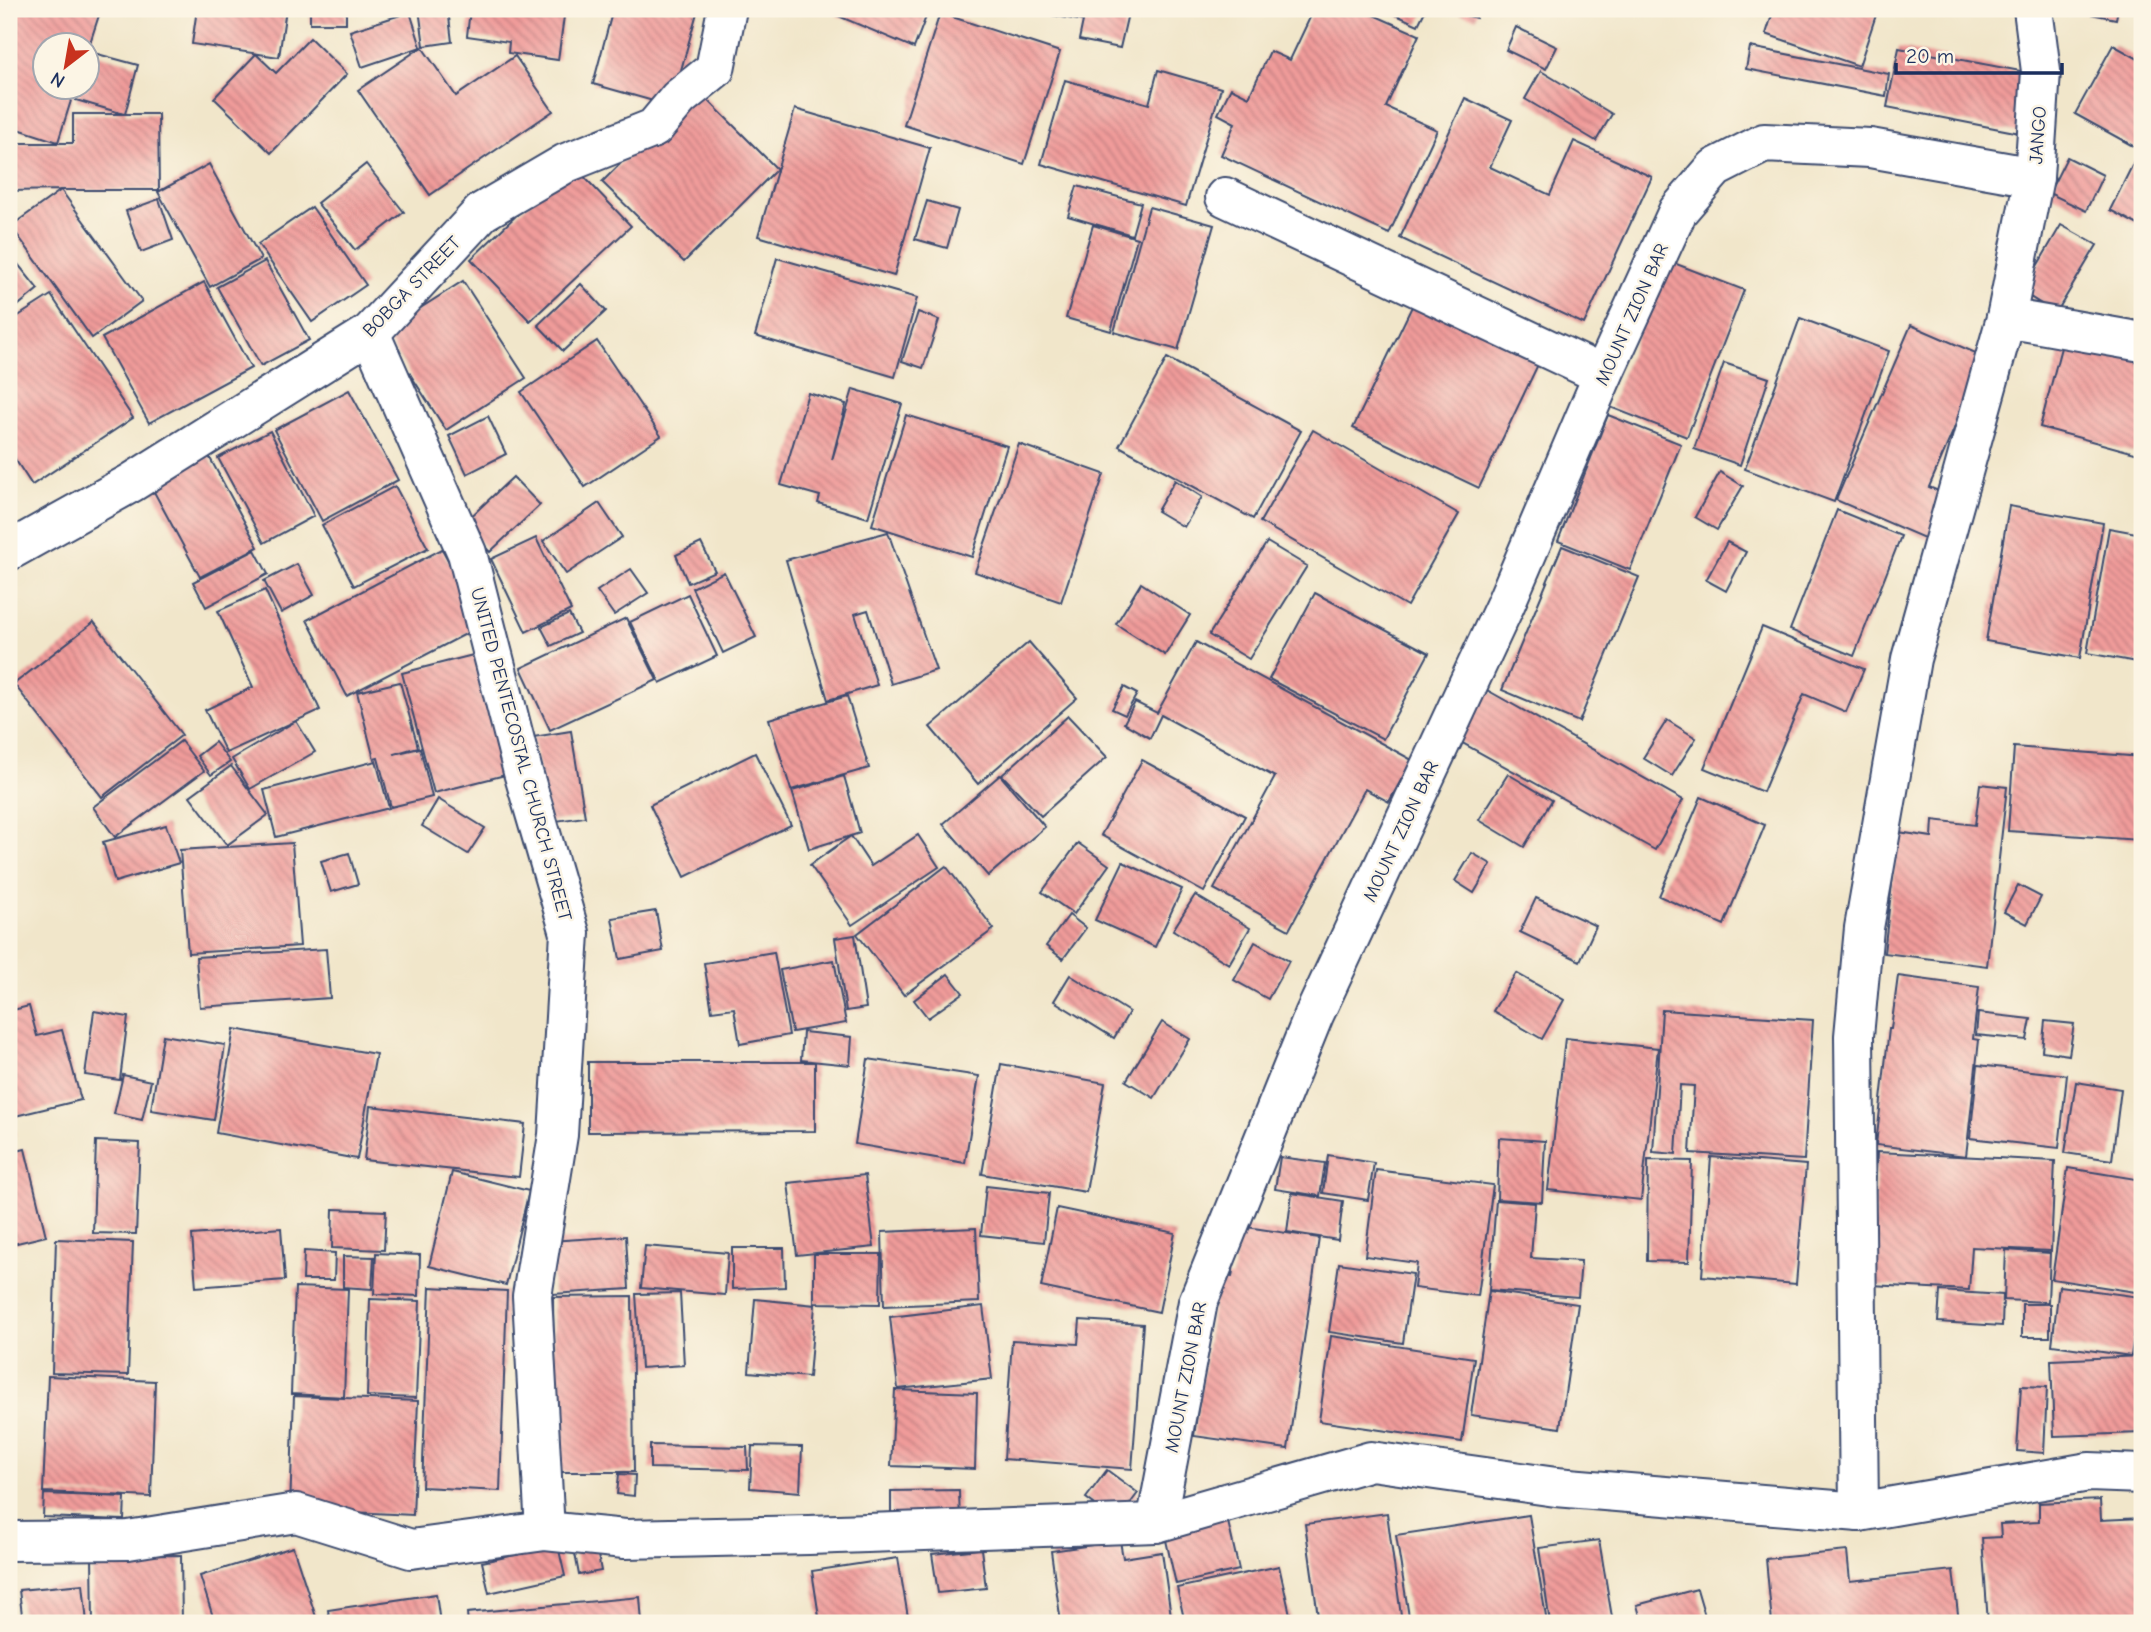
<svg xmlns="http://www.w3.org/2000/svg" width="2151" height="1632" font-family="'Comic Neue',sans-serif">
  <defs>
    <pattern id="building-back-hatch" width="6" height="6" patternUnits="userSpaceOnUse" patternTransform="scale(1.75)"><rect width="6" height="6" fill="#f09b9a"/><path d="M-1 5l2 2M0 0l6 6M5-1l2 2" fill="none" stroke="#c27f81"/></pattern>
  </defs>
  <rect width="100%" height="100%" fill="#fcf5e5"/>
  <filter id="ink" filterUnits="userSpaceOnUse"><feTurbulence type="fractalNoise" baseFrequency=".0143" numOctaves="2"/><feDisplacementMap in="SourceGraphic" scale="14" xChannelSelector="R" yChannelSelector="G"/><feConvolveMatrix kernelMatrix="1 2 1 2 8 2 1 2 1" color-interpolation-filters="sRGB"/></filter>
  <filter id="wash" filterUnits="userSpaceOnUse"><feTurbulence type="fractalNoise" baseFrequency=".00686" numOctaves="4" result="noise"/><feDisplacementMap in="SourceGraphic" scale="28" xChannelSelector="R" yChannelSelector="G"/><feGaussianBlur stdDeviation="1.57" result="paint"/><feColorMatrix in="noise" values="0 0 0 0 0 0 0 0 0 0 0 0 0 0 0 0 0 1.4 0 .05"/><feComposite in="paint" operator="in"/></filter>
  <g filter="url(#wash)">
    <rect width="100%" height="100%" fill="#f1e6ca"/>
    <g id="blocks">
      <g fill="url(#building-back-hatch)">
        <polygon points="9,9 101,9 89,46 46,46 46,88 75,88 58,142 9,126"/>
        <polygon points="197,9 286,9 279,57 192,44"/>
        <rect x="310" y="9" width="36" height="14"/>
        <polygon points="419,9 448,9 452,42 424,46"/>
        <polygon points="524,9 565,9 558,60 508,53 509,42 467,36 470,10 523,18"/>
        <polygon points="613,9 698,9 671,106 593,84"/>
        <polygon points="839,9 915,9 927,14 914,48 836,15"/>
        <polygon points="1047,9 1129,9 1120,48 1079,40 1083,21 1046,14"/>
        <polygon points="1314,9 1360,9 1419,35 1386,107 1437,130 1389,234 1221,155 1235,123 1218,114 1231,88 1249,97 1270,51 1290,60"/>
        <polygon points="1383,9 1426,9 1418,25"/>
        <polygon points="1456,9 1479,9 1476,18 1455,12"/>
        <polygon points="1774,9 1878,9 1859,66 1766,34"/>
        <polygon points="2067,9 2118,9 2116,19"/>
        <polygon points="410,12 421,47 362,67 350,31"/>
        <polygon points="940,13 1060,52 1024,164 904,125"/>
        <polygon points="1516,27 1557,47 1546,69 1506,50"/>
        <polygon points="310,38 347,74 271,153 214,98 256,54 276,73"/>
        <polygon points="2113,45 2142,61 2142,151 2075,114"/>
        <polygon points="422,47 456,96 515,56 553,111 430,195 358,90"/>
        <polygon points="1750,47 1889,74 1886,96 1746,69"/>
        <polygon points="1899,48 2031,73 2020,133 1887,107"/>
        <polygon points="90,52 138,65 125,114 158,114 159,190 61,190 142,301 92,338 11,226 61,190 9,191 9,143 73,143 73,114 124,114 76,100 80,88 88,88 88,61"/>
        <polygon points="1158,70 1221,88 1186,206 1041,164 1065,80 1149,104"/>
        <polygon points="1541,71 1612,114 1596,141 1525,99"/>
        <polygon points="696,88 777,169 684,262 602,182"/>
        <polygon points="1465,98 1512,120 1490,167 1550,195 1574,141 1652,177 1584,324 1400,238"/>
        <polygon points="795,109 930,148 894,276 758,236"/>
        <polygon points="2139,152 2142,154 2142,227 2110,210"/>
        <polygon points="2067,157 2103,175 2086,211 2049,193"/>
        <polygon points="571,163 631,226 530,321 471,259"/>
        <polygon points="209,164 261,259 210,287 158,192"/>
        <polygon points="366,164 404,212 355,250 317,203"/>
        <polygon points="1077,186 1141,203 1132,235 1068,216"/>
        <polygon points="159,199 173,240 141,252 126,211"/>
        <polygon points="927,201 958,210 947,248 915,239"/>
        <polygon points="312,207 366,285 312,322 258,244"/>
        <polygon points="1149,207 1214,225 1178,350 1114,332"/>
        <polygon points="1093,225 1137,238 1111,331 1066,318"/>
        <polygon points="2061,225 2097,245 2056,313 2022,292"/>
        <polygon points="9,253 38,289 9,313"/>
        <polygon points="777,258 917,298 895,377 755,336"/>
        <polygon points="1666,260 1744,290 1687,437 1610,407"/>
        <polygon points="265,261 309,340 261,366 217,287"/>
        <polygon points="463,281 526,378 446,430 383,332"/>
        <polygon points="204,282 251,368 149,423 102,338"/>
        <polygon points="581,284 606,311 563,351 538,325"/>
        <polygon points="1418,294 1543,354 1479,488 1353,428"/>
        <polygon points="51,295 133,418 32,485 9,450 9,322"/>
        <polygon points="918,312 939,320 923,368 902,361"/>
        <polygon points="1800,318 1889,351 1834,502 1745,469"/>
        <polygon points="1911,325 1985,357 1929,487 1950,496 1931,541 1836,500"/>
        <polygon points="2064,336 2142,357 2142,455 2040,427"/>
        <polygon points="597,341 661,436 585,487 521,392"/>
        <polygon points="1167,358 1301,431 1253,519 1119,446"/>
        <polygon points="1724,363 1769,378 1740,465 1694,449"/>
        <polygon points="853,389 902,404 868,518 818,503 820,496 781,485 808,393 846,404 832,460"/>
        <polygon points="349,390 398,480 322,521 274,430"/>
        <polygon points="906,415 1007,446 972,557 872,525"/>
        <polygon points="1608,415 1681,444 1630,570 1558,541"/>
        <polygon points="488,416 506,454 467,474 449,436"/>
        <polygon points="1313,430 1459,514 1407,606 1260,522"/>
        <polygon points="270,431 314,516 264,543 218,458"/>
        <polygon points="1019,444 1104,474 1061,602 975,572"/>
        <polygon points="204,447 258,547 200,577 146,477"/>
        <polygon points="1720,472 1743,486 1717,530 1695,517"/>
        <polygon points="513,477 540,505 490,552 463,524"/>
        <polygon points="1175,480 1202,497 1184,527 1157,511"/>
        <polygon points="395,486 428,548 354,586 322,525"/>
        <polygon points="599,503 622,537 566,574 543,541"/>
        <polygon points="2009,506 2103,523 2080,658 1986,641"/>
        <polygon points="1837,510 1901,536 1854,656 1790,630"/>
        <polygon points="2109,528 2142,534 2142,663 2087,653"/>
        <polygon points="888,532 936,670 891,684 868,610 855,614 877,685 828,700 786,560"/>
        <polygon points="536,538 571,610 526,632 491,559"/>
        <polygon points="1267,542 1307,566 1249,659 1209,635"/>
        <polygon points="1727,542 1746,552 1726,591 1706,580"/>
        <polygon points="701,543 715,571 688,583 676,555"/>
        <polygon points="1562,546 1639,577 1579,722 1502,690"/>
        <polygon points="442,549 483,625 347,696 307,620"/>
        <polygon points="255,550 268,574 206,607 193,582"/>
        <polygon points="297,564 314,595 281,613 264,581"/>
        <polygon points="631,569 648,593 614,615 597,591"/>
        <polygon points="724,572 756,637 723,653 692,588"/>
        <polygon points="1141,583 1190,615 1165,655 1116,624"/>
        <polygon points="265,590 320,710 226,753 205,710 253,687 218,611"/>
        <polygon points="1315,593 1429,653 1383,739 1269,679"/>
        <polygon points="688,594 717,656 660,683 630,622"/>
        <polygon points="569,614 579,633 551,646 541,627"/>
        <polygon points="626,618 657,680 550,730 521,668"/>
        <polygon points="94,622 182,735 102,797 14,684"/>
        <polygon points="1762,627 1864,669 1846,712 1804,694 1763,792 1704,768"/>
        <polygon points="1029,642 1077,698 978,784 930,727"/>
        <polygon points="1196,642 1412,760 1389,802 1365,789 1289,930 1214,889 1275,777 1161,715 1150,738 1124,723 1135,702 1157,713"/>
        <polygon points="481,653 513,773 434,793 402,673"/>
        <polygon points="400,682 418,747 394,754 420,748 432,797 391,807 378,758 374,759 357,692"/>
        <polygon points="1124,687 1137,694 1125,715 1112,709"/>
        <polygon points="1487,690 1683,800 1655,850 1459,741"/>
        <polygon points="847,696 869,768 791,790 769,719"/>
        <polygon points="1068,716 1107,757 1041,816 1002,775"/>
        <polygon points="1667,720 1696,738 1672,776 1643,758"/>
        <polygon points="296,721 315,752 250,789 232,759"/>
        <polygon points="571,731 585,817 549,822 533,737"/>
        <polygon points="181,741 204,771 115,837 93,807"/>
        <polygon points="215,742 230,762 211,775 197,756"/>
        <polygon points="2014,747 2142,757 2139,840 2008,831"/>
        <polygon points="755,753 791,825 685,877 650,805"/>
        <polygon points="1142,760 1245,816 1204,892 1101,835"/>
        <polygon points="376,761 389,808 276,837 264,790"/>
        <polygon points="231,766 268,815 227,845 190,796"/>
        <polygon points="1508,774 1552,800 1524,847 1479,820"/>
        <polygon points="1000,775 1045,827 988,876 943,824"/>
        <polygon points="844,776 860,833 809,849 792,791"/>
        <polygon points="1980,784 2007,787 1987,966 1884,953 1898,832 1932,837 1933,820 1975,825"/>
        <polygon points="1701,797 1765,825 1724,925 1659,896"/>
        <polygon points="438,799 485,828 468,854 422,826"/>
        <polygon points="166,825 179,863 115,882 103,842"/>
        <polygon points="918,835 939,867 852,925 810,865 851,836 871,866"/>
        <polygon points="292,843 300,946 188,953 180,850"/>
        <polygon points="1078,843 1109,865 1074,914 1042,892"/>
        <polygon points="349,853 358,884 331,892 321,861"/>
        <polygon points="1472,853 1491,864 1474,893 1455,881"/>
        <polygon points="1123,862 1182,889 1155,947 1095,920"/>
        <polygon points="946,866 994,929 904,995 857,934"/>
        <polygon points="2018,885 2041,897 2027,924 2004,912"/>
        <polygon points="1195,895 1250,928 1229,964 1173,930"/>
        <polygon points="1536,898 1596,926 1580,961 1520,932"/>
        <polygon points="656,911 663,951 620,959 612,918"/>
        <polygon points="1069,915 1086,928 1063,959 1046,946"/>
        <polygon points="855,935 866,1008 846,1011 835,938"/>
        <polygon points="1255,942 1289,961 1268,999 1234,980"/>
        <polygon points="326,949 330,998 200,1007 196,957"/>
        <polygon points="774,952 789,1035 740,1044 734,1008 712,1011 704,963"/>
        <polygon points="834,960 846,1023 792,1032 780,970"/>
        <polygon points="1516,973 1564,1000 1542,1039 1493,1011"/>
        <polygon points="948,974 963,993 928,1018 914,1000"/>
        <polygon points="1070,975 1129,1012 1114,1038 1054,1001"/>
        <polygon points="1898,976 1979,987 1973,1039 1979,1040 1966,1156 1876,1145 1889,1029 1891,1029"/>
        <polygon points="29,1006 37,1036 62,1030 81,1100 11,1117 16,1134 9,1136 9,1011"/>
        <polygon points="1662,1010 1813,1020 1804,1160 1690,1153 1694,1086 1680,1085 1676,1154 1653,1152"/>
        <polygon points="94,1011 128,1017 120,1080 85,1075"/>
        <polygon points="1978,1013 2031,1019 2027,1040 1976,1035"/>
        <polygon points="2045,1021 2074,1024 2069,1055 2042,1051"/>
        <polygon points="1162,1022 1190,1039 1154,1098 1126,1081"/>
        <polygon points="234,1029 376,1054 357,1159 216,1133"/>
        <polygon points="803,1032 852,1037 850,1065 801,1060"/>
        <polygon points="163,1035 225,1045 214,1120 151,1110"/>
        <polygon points="1565,1038 1658,1048 1641,1200 1548,1190"/>
        <polygon points="868,1059 979,1076 965,1163 855,1144"/>
        <polygon points="588,1062 815,1062 815,1131 588,1132"/>
        <polygon points="1001,1064 1105,1083 1086,1192 982,1174"/>
        <polygon points="1978,1065 2067,1075 2059,1148 1970,1138"/>
        <polygon points="123,1075 151,1081 142,1120 114,1114"/>
        <polygon points="2076,1082 2121,1089 2112,1160 2065,1153"/>
        <polygon points="370,1106 525,1124 519,1177 364,1160"/>
        <polygon points="1499,1138 1545,1141 1542,1202 1497,1199"/>
        <polygon points="96,1141 140,1143 136,1234 93,1233"/>
        <polygon points="25,1149 46,1236 9,1245 9,1153"/>
        <polygon points="1877,1152 2055,1161 2051,1251 1972,1247 1969,1290 1871,1285"/>
        <polygon points="1328,1155 1374,1163 1368,1200 1323,1193"/>
        <polygon points="1280,1157 1325,1163 1320,1196 1275,1189"/>
        <polygon points="1711,1157 1806,1165 1796,1284 1702,1276"/>
        <polygon points="1648,1160 1692,1161 1689,1262 1647,1261"/>
        <polygon points="2068,1168 2142,1180 2142,1293 2052,1279"/>
        <polygon points="1376,1170 1493,1185 1478,1296 1414,1288 1417,1263 1365,1256"/>
        <polygon points="452,1172 529,1191 506,1285 429,1266"/>
        <polygon points="865,1175 874,1247 797,1255 788,1183"/>
        <polygon points="986,1186 1049,1193 1044,1242 981,1235"/>
        <polygon points="1292,1193 1343,1201 1338,1240 1287,1232"/>
        <polygon points="1496,1200 1535,1203 1531,1258 1581,1261 1578,1297 1489,1290"/>
        <polygon points="1057,1208 1175,1233 1159,1312 1041,1287"/>
        <polygon points="333,1209 386,1211 384,1250 332,1248"/>
        <polygon points="1240,1226 1319,1238 1288,1449 1194,1436 1217,1276 1232,1277"/>
        <polygon points="281,1228 285,1280 196,1287 192,1235"/>
        <polygon points="976,1228 979,1302 884,1306 882,1232"/>
        <polygon points="626,1236 629,1289 553,1294 550,1241"/>
        <polygon points="56,1239 133,1242 128,1375 52,1373"/>
        <polygon points="645,1246 728,1253 725,1295 641,1288"/>
        <polygon points="732,1248 784,1248 785,1287 732,1289"/>
        <polygon points="2006,1250 2050,1253 2048,1302 2004,1300"/>
        <polygon points="304,1251 335,1253 334,1280 303,1280"/>
        <polygon points="376,1253 420,1255 419,1296 374,1294"/>
        <polygon points="814,1254 881,1254 880,1304 814,1303"/>
        <polygon points="343,1256 374,1257 372,1289 343,1287"/>
        <polygon points="1339,1263 1413,1274 1403,1343 1329,1332"/>
        <polygon points="2059,1286 2140,1297 2131,1356 2052,1345"/>
        <polygon points="295,1287 348,1289 344,1397 291,1394"/>
        <polygon points="430,1287 507,1291 500,1491 422,1487"/>
        <polygon points="1489,1291 1578,1304 1560,1428 1471,1415"/>
        <polygon points="1940,1291 2003,1295 2002,1326 1938,1322"/>
        <polygon points="680,1293 684,1365 641,1368 636,1294"/>
        <polygon points="632,1296 634,1472 555,1472 553,1297"/>
        <polygon points="370,1299 420,1301 416,1398 367,1396"/>
        <polygon points="755,1299 815,1305 809,1377 749,1372"/>
        <rect x="2022" y="1304" width="28" height="33"/>
        <polygon points="983,1306 992,1379 898,1389 890,1317"/>
        <polygon points="1080,1320 1143,1324 1132,1469 1004,1459 1012,1340 1078,1344"/>
        <polygon points="1331,1336 1474,1358 1462,1442 1319,1421"/>
        <polygon points="2142,1356 2142,1433 2054,1436 2051,1360"/>
        <polygon points="48,1376 155,1381 151,1497 43,1492"/>
        <polygon points="2021,1386 2047,1387 2044,1453 2017,1451"/>
        <polygon points="895,1390 977,1393 975,1469 891,1466"/>
        <polygon points="294,1396 418,1401 413,1515 290,1509"/>
        <polygon points="650,1445 747,1447 748,1470 650,1468"/>
        <polygon points="752,1446 802,1447 800,1492 750,1488"/>
        <polygon points="1107,1470 1138,1493 1117,1521 1086,1498"/>
        <polygon points="619,1474 635,1475 634,1496 617,1494"/>
        <polygon points="959,1490 960,1523 891,1524 891,1491"/>
        <polygon points="44,1494 125,1497 124,1520 43,1517"/>
        <polygon points="2100,1500 2101,1520 2142,1518 2142,1623 1988,1623 1982,1538 2001,1537 2000,1524 2039,1522 2039,1503"/>
        <polygon points="1226,1513 1239,1570 1176,1584 1163,1527"/>
        <polygon points="1387,1513 1402,1623 1319,1623 1305,1524"/>
        <polygon points="1529,1515 1547,1623 1410,1623 1396,1535"/>
        <polygon points="1599,1540 1613,1623 1550,1623 1539,1548"/>
        <polygon points="1120,1541 1123,1558 1162,1552 1172,1623 1061,1623 1051,1551"/>
        <polygon points="596,1545 601,1571 579,1575 574,1548"/>
        <polygon points="558,1546 565,1576 489,1593 482,1562"/>
        <polygon points="293,1547 318,1623 215,1623 200,1576"/>
        <polygon points="981,1549 986,1588 938,1593 932,1554"/>
        <polygon points="1847,1551 1850,1581 1953,1570 1959,1623 1772,1623 1766,1559"/>
        <polygon points="181,1555 182,1623 93,1623 92,1556"/>
        <polygon points="898,1558 909,1623 820,1623 812,1571"/>
        <polygon points="1279,1566 1292,1623 1185,1623 1177,1588"/>
        <polygon points="83,1584 87,1623 23,1623 19,1590"/>
        <polygon points="1697,1589 1707,1623 1642,1623 1637,1605"/>
        <polygon points="436,1594 440,1623 330,1623 328,1610"/>
        <polygon points="640,1597 642,1623 468,1623 467,1613"/>
      </g>
    </g>
  </g>
  <g filter="url(#ink)">
    <use href="#blocks" fill-opacity="0" stroke="#3b4a6e" stroke-width="2"/>
    <g fill="none" stroke-linecap="round" stroke-linejoin="round">
      <defs>
        <g id="minor">
          <polyline points="2033,9 2041,71 2034,177"/>
          <polyline points="1225,197 1603,375"/>
          <polyline points="370,333 467,553 523,772 570,933 558,1135 532,1296 545,1531"/>
          <polyline points="9,551 131,483 370,333 482,212 566,163 654,128 679,98 715,69 727,9"/>
          <polyline points="1859,1512 1854,1036 1864,928 1911,659 2006,318 2142,342"/>
          <polyline points="1156,1523 1198,1302 1314,1015 1505,605 1603,375 1678,211 1715,168 1764,143 1870,148 2034,177 2006,318"/>
          <polyline points="9,1541 128,1540 296,1513 411,1549 545,1531 625,1539 809,1535 1156,1523 1371,1461 1556,1487 1859,1512 2089,1472 2142,1474"/>
        </g>
      </defs>
      <use href="#minor" stroke="#3b4a6e" stroke-width="42"/>
      <use href="#minor" stroke="#fff" stroke-width="38"/>
    </g>
  </g>
  <g text-anchor="middle" stroke-width="5" stroke-linejoin="round" paint-order="stroke">
    <g font-size="19" fill="#1b2f5e" stroke="#fcf5e5">
      <text transform="translate(2037 135) rotate(-86)" y="7">JANGO</text>
      <text transform="translate(411 286) rotate(-46)" y="7">BOBGA STREET</text>
      <text transform="translate(1631 314) rotate(-66)" y="7">MOUNT ZION BAR</text>
      <text transform="translate(522 754) rotate(75)" y="7">UNITED PENTECOSTAL CHURCH STREET</text>
      <text transform="translate(1400 831) rotate(-65)" y="7">MOUNT ZION BAR</text>
      <text transform="translate(1185 1377) rotate(-79)" y="7">MOUNT ZION BAR</text>
    </g>
  </g>
  <rect width="2151" height="1632" fill="none" stroke="#fcf5e5" stroke-width="35"/>
  <g transform="translate(66 66) rotate(211)"><circle r="33" fill="#fcf5e5" stroke="#a2a6af" stroke-width="2"/>
  <path d="M0-5L12 26L0 18L-12 26Z" fill="#c8321e"/>
  <text y="-10" font-size="19" font-weight="bold" text-anchor="middle" fill="#1b2f5e">N</text>
  </g>
  <path d="M1896 63v10h166v-10" fill="none" stroke="#1b2f5e" stroke-width="3.5"/>
  <text x="1906" y="63" font-size="21" fill="#1b2f5e" stroke="#fcf5e5" stroke-width="5" paint-order="stroke">20 m</text>
</svg>
